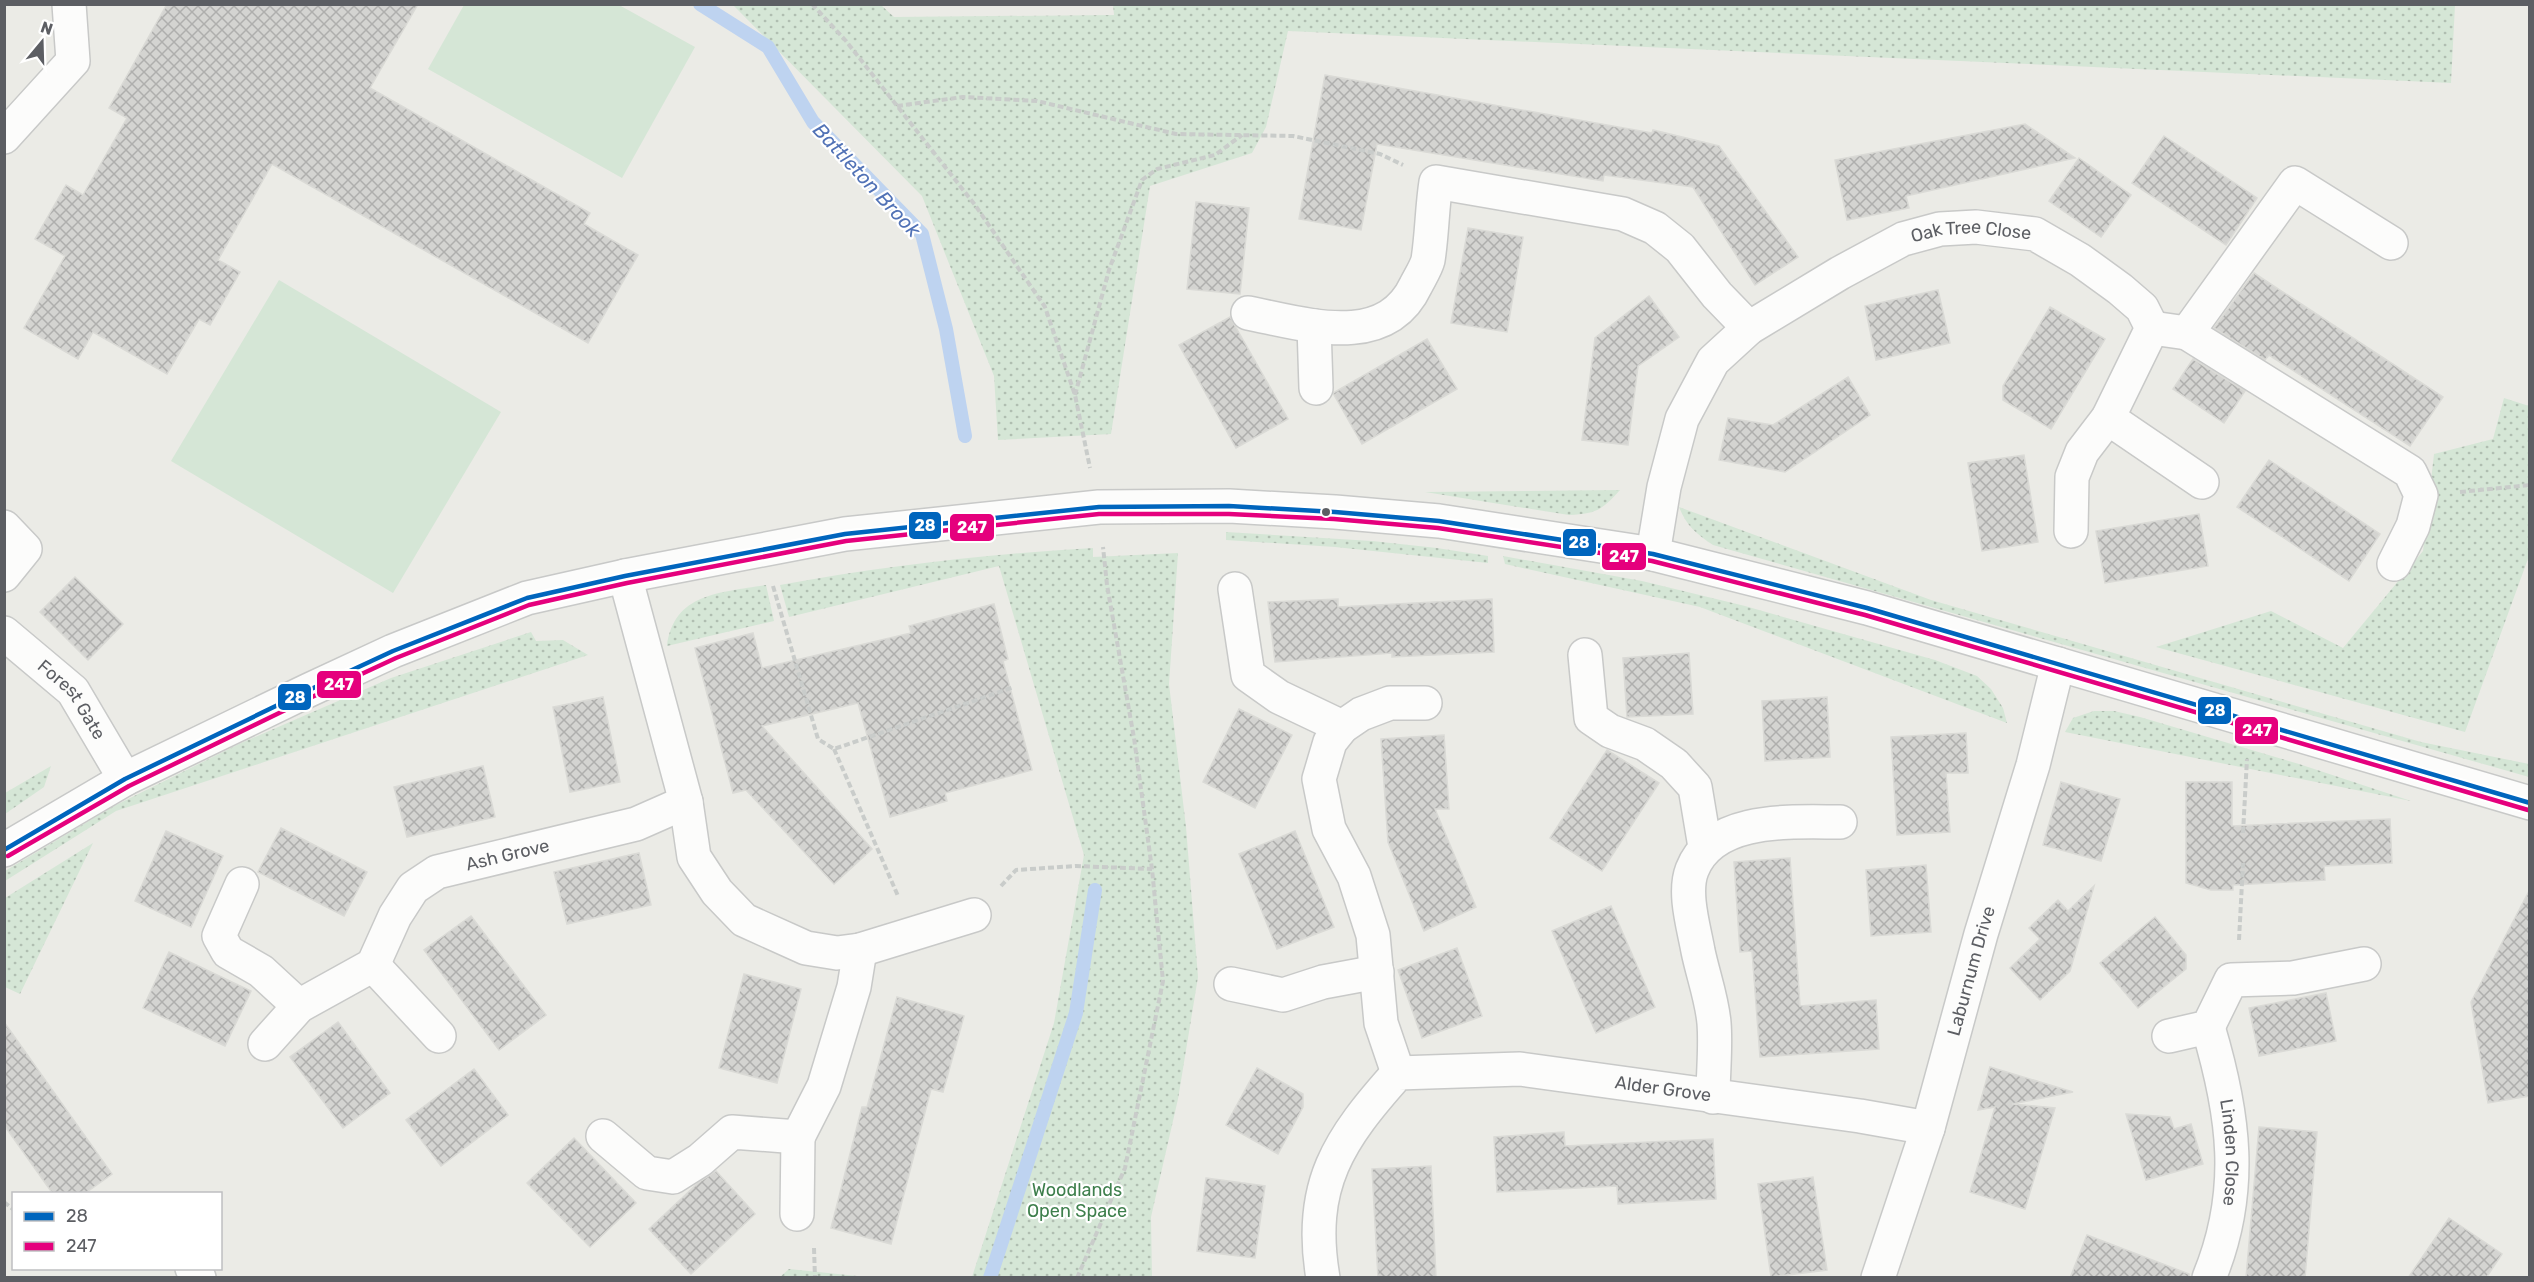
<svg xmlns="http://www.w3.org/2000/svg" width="2534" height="1282" font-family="Rubik,sans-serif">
  <defs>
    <pattern id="green-dots" width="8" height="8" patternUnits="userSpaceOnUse" patternTransform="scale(1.5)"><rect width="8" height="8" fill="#d5e6d6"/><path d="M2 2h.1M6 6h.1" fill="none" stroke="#b0beb1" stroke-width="1.8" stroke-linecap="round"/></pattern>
    <pattern id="building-cross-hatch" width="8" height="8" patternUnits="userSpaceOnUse" patternTransform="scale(1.5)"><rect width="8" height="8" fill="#d4d4d1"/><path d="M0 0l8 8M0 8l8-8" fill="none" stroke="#afafad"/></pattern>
  </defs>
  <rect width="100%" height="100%" fill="#ebebe6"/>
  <g fill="url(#green-dots)">
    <polygon points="1113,4 2455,4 2455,5 2451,83 1288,31 1266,127 1252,153 1150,186 1111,434 998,440 994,376 922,196 733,5 881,5 894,17 1114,15"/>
    <polygon points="2504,398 2529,406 2529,556 2465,732 2156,647 2271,611 2343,648 2423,551 2434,454 2493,439"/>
    <path d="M1620,490C1602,510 1596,514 1569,515L1425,492Z"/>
    <path d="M1679,507L1931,600L2421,742L2529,764V777L1713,545C1696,534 1686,525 1679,507Z"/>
    <polygon points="1226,532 1372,541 1437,548 1488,556 1488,563 1335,547 1226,540"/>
    <path d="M1093,548V557L1178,553L1169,684L1186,827L1198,977L1178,1099L1151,1217L1152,1277H972L1054,1023L1084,855L999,566L789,617L780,585C884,566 987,554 1093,548Z"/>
    <polygon points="1503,556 1642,581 1745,606 1935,660 1977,676 1991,689 2003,708 2007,723 1700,607 1505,564"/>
    <path d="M766,585L774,621L667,646C674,592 722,593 766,585Z"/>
    <polygon points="531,632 536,641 563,640 588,655 116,811 5,881 5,871 114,806 239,744 391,678"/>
    <polygon points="2094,711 2114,711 2140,717 2299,764 2411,801 2065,732 2073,718"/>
    <polygon points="51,766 44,787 5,814 5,793"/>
    <polygon points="93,843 20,994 5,987 5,898"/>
    <polygon points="789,1269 867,1277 780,1277"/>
  </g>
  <g fill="#d5e6d6">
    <polygon points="464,5 619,5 695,47 622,178 428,69"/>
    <polygon points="279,280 501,412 393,593 171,461"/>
  </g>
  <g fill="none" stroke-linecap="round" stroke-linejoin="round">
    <g stroke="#bed3f0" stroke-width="14">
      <polyline points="700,4 768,47 813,122 922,234 946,329 965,436"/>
      <polyline points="990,1278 1076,1013 1095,890"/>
    </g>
  </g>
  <g fill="url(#building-cross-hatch)" stroke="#dadad6" stroke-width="1.5">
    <polygon points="167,4 418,4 370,88 590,213 584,224 638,255 588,343 272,164 218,260 240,272 210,325 199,319 167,374 93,332 78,359 24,328 65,256 35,239 66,185 83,195 127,118 109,108"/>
    <polygon points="1325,75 1652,133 1653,130 1719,146 1798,257 1755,285 1693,187 1604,175 1603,181 1377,144 1361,230 1299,219"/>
    <polygon points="2025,124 2075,158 1906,196 1909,208 1847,220 1835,160"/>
    <polygon points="2164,136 2257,198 2226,245 2132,183"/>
    <polygon points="2079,158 2131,195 2101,237 2049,201"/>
    <polygon points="1196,202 1249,208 1240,294 1187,289"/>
    <polygon points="1468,228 1523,237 1507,332 1451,323"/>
    <polygon points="2254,273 2443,397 2410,446 2269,355 2265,360 2214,328"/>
    <polygon points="1938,290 1950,343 1876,360 1865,306"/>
    <polygon points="1649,296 1679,337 1638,366 1628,445 1582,440 1595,338"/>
    <polygon points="2050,307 2105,339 2051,429 2003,400 2003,386"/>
    <polygon points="1230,317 1288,419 1236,448 1179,345"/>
    <polygon points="1427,339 1457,389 1362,444 1333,393"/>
    <polygon points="2193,359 2245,391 2224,423 2173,389"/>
    <polygon points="1848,377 1870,415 1785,472 1719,460 1728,418 1773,425"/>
    <polygon points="2024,455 2038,542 1982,551 1968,463"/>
    <polygon points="2269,460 2380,534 2349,581 2237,507"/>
    <polygon points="2199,514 2208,566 2105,583 2096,531"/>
    <polygon points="75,577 123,624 88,660 40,612"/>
    <polygon points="1338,599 1338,607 1492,599 1494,652 1392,657 1392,653 1275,662 1268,602"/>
    <polygon points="994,604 1008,659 1003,661 1032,770 945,793 947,801 890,817 858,703 762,726 872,849 834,884 746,790 733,793 695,648 753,633 762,668 911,633 909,626"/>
    <polygon points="1689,653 1693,714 1627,717 1623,658"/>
    <polygon points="603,697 620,782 570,792 553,707"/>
    <polygon points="1827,697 1830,757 1765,761 1762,701"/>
    <polygon points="1239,709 1292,735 1255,808 1203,782"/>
    <polygon points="1966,733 1968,773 1946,773 1950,832 1897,835 1891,737"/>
    <polygon points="1444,735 1449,809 1435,809 1476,907 1424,931 1388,842 1381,739"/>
    <polygon points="1607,750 1659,783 1602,871 1550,838"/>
    <polygon points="483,766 495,817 407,837 394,787"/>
    <polygon points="2061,782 2120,799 2101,861 2043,845"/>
    <polygon points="2186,782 2232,782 2232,826 2390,819 2392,863 2324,866 2325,880 2233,885 2233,890 2211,890 2186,883"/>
    <polygon points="281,828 367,872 344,916 258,872"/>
    <polygon points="166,831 223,856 191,927 135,901"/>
    <polygon points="1295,831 1334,927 1277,949 1239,854"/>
    <polygon points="639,853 651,905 567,924 554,872"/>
    <polygon points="1790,858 1800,1006 1876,1000 1879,1049 1760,1057 1752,951 1740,952 1734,862"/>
    <polygon points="1926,865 1931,932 1871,936 1866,870"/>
    <polygon points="2094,886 2070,971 2040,1000 2010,968 2040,939 2029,928 2058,900 2068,911"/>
    <polygon points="2529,891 2529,1096 2488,1103 2471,1002"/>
    <polygon points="1611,906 1655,1007 1596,1033 1552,931"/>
    <polygon points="471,916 546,1015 499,1050 424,950"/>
    <polygon points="2155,917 2186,955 2186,969 2138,1008 2100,963"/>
    <polygon points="1457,948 1482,1016 1422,1038 1398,970"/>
    <polygon points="169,952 251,991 225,1046 143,1008"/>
    <polygon points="744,974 801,989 777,1083 719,1068"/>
    <polygon points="2326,993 2336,1041 2259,1056 2249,1008"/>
    <polygon points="897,997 964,1016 943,1092 931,1089 891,1244 831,1228 862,1107 867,1107"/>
    <polygon points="4,1022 112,1174 84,1194 53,1194 4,1125"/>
    <polygon points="338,1022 390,1093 343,1128 290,1057"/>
    <polygon points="1990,1067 2073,1092 2012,1104 2055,1108 2025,1209 1970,1192 1995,1107 1978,1110"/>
    <polygon points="1257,1068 1303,1094 1303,1107 1278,1154 1226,1125"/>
    <polygon points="474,1069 508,1115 441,1166 406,1120"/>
    <polygon points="2126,1114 2170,1117 2174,1129 2191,1124 2203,1164 2146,1180"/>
    <polygon points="2259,1127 2317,1132 2305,1278 2246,1278"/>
    <polygon points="1564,1132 1565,1146 1713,1139 1716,1199 1618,1204 1617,1186 1497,1192 1494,1137"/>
    <polygon points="574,1138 636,1203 590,1247 527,1183"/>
    <polygon points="1431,1166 1436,1278 1378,1278 1372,1169"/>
    <polygon points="716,1171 755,1214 691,1274 649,1229 698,1183"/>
    <polygon points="1813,1177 1827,1270 1771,1277 1758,1184"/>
    <polygon points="1206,1178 1265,1186 1255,1258 1197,1251"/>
    <polygon points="2449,1218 2502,1254 2486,1278 2408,1278"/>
    <polygon points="2087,1235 2189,1274 2189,1278 2070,1278"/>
  </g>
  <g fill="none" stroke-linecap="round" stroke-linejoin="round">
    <defs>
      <g id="minor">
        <polyline points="4,137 73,61 69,4"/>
        <path d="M1248,313C1305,324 1385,351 1416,285C1420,277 1426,268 1428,260C1432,235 1432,208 1436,182L1623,214L1655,228L1680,248L1717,295L1749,328"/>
        <polyline points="1314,326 1316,388"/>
        <polyline points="2152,328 2187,333 2410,472 2421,495 2413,526 2394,564"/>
        <polyline points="2187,333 2295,183 2391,243"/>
        <polyline points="2108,418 2202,482"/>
        <polyline points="4,527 25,549 4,575"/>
        <path id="s1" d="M1653,554L1664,487L1682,419L1713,361L1749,328L1840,273L1903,239L1940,229L1976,227L2035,234L2080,260L2120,289L2142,308L2152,328L2108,418L2082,452L2072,477L2071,531"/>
        <polyline points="625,576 686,802 694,857 717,892 744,920 806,948 837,953 860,950 974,915"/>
        <polyline points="1235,589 1248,675 1279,697 1342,727"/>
        <path id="s2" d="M4,633L73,691L125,779"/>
        <polyline points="1585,655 1591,718 1610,731 1645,744 1674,764 1695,787 1705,847"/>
        <polyline points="4,850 125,779 309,690 393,651 527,598 625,576 845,534 1099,507 1229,506 1335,512 1439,521 1653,554 1867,608 2530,803"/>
        <polyline points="242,884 219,936 228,952 261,971 299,1006"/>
        <polyline points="373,965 439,1036"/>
        <polyline points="1231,984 1283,995 1323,982 1377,972"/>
        <path id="s3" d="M2208,1027C2234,1114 2245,1191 2209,1278"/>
        <polyline points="2169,1036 2208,1027 2231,980 2293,978 2364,964"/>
        <path id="s4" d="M265,1044L299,1006L373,965L395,916L413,888L437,872L636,824L686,802"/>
        <polyline points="1398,1073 1381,1023 1373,935 1354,876 1329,829 1319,779 1330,742 1342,727 1361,714 1390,703 1425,703"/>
        <path d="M1713,1097C1713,1073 1716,1047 1714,1023C1712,999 1703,975 1698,951C1694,928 1683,893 1692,870C1713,816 1792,822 1840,822"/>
        <polyline points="603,1136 647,1173 673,1177 700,1160 732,1132 798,1137 824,1086 854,987 860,950"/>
        <polyline points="797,1214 798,1137"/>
        <polyline points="192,1268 199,1278"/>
        <path id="s5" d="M1323,1278C1307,1185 1339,1139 1398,1073L1520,1069L1860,1116L1928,1128"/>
        <path id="s6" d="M1878,1278L1928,1128L1981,934L2033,765L2058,664"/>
      </g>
    </defs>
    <use href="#minor" stroke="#c8c9c8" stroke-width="36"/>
    <g stroke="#c9ccca" stroke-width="4" stroke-dasharray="6 3" stroke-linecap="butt">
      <polyline points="812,4 846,41 975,205 1045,307 1075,395 1090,468"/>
      <polyline points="897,106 963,97 1037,101 1176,134 1293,136 1380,154 1403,165"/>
      <polyline points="1075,395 1109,270 1142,180 1157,169 1215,155 1242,135"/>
      <polyline points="2460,492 2530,485"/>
      <polyline points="773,586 818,739 834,749 1014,687"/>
      <polyline points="834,749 898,896"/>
      <polyline points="2243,833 2247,759"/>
      <polyline points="1001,886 1016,870 1076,866 1152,869"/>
      <polyline points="2239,940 2243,863"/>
      <polyline points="4,1202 14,1210"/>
      <polyline points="814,1248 815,1278"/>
      <polyline points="1077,1278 1125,1168 1163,981 1152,869 1134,738 1107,585 1103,547"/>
    </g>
    <use href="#minor" stroke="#fcfcfb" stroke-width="33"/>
    <defs>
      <polyline id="bus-1" points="4,850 125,779 309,690 393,651 527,598 625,576 845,534 1099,507 1229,506 1335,512 1439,521 1653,554 1867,608 2530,803"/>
      <polyline id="bus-2" points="8,856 129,786 312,697 396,658 529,605 627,583 846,541 1099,514 1229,514 1334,519 1438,528 1652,561 1865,615 2528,810"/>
    </defs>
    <use href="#bus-1" stroke="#fff" stroke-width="9"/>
    <use href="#bus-2" stroke="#fff" stroke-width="9"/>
    <use href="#bus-1" stroke="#0065bd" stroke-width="4.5"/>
    <use href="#bus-2" stroke="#e5007d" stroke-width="4.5"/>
  </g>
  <circle fill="#5c5e63" stroke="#fff" stroke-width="2" cx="1326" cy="512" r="5"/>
  <g text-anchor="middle" stroke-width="4.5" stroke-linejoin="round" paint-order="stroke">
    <g font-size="18" fill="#5c5e63" stroke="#fff">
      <text dy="6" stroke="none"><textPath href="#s1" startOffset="500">Oak Tree Close</textPath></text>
      <text dy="6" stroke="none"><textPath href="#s2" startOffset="96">Forest Gate</textPath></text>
      <text dy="6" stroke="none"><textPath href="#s4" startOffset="324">Ash Grove</textPath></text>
      <text dy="6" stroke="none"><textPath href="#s6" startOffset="321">Laburnum Drive</textPath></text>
      <text dy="6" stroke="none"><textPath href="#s5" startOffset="495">Alder Grove</textPath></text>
      <text dy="6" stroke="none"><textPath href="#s3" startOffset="128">Linden Close</textPath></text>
    </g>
    <g font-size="18" fill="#3e7f4c" stroke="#fff">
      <text x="1077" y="1196">Woodlands<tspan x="1077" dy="21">Open Space</tspan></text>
    </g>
    <g font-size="20" font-style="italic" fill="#5172b6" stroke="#fff">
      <text transform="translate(867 180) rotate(47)" y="7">Battleton Brook</text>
    </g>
  </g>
  <g stroke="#fff" stroke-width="2">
    <rect x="908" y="511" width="34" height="29" rx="6" fill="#0065bd"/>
    <rect x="949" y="513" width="46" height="29" rx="6" fill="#e5007d"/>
    <rect x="1562" y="528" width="35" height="29" rx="6" fill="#0065bd"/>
    <rect x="1601" y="542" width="46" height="29" rx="6" fill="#e5007d"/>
    <rect x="316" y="670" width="46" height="29" rx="6" fill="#e5007d"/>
    <rect x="277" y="683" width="35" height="28" rx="6" fill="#0065bd"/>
    <rect x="2197" y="696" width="35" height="29" rx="6" fill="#0065bd"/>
    <rect x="2234" y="716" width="45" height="29" rx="6" fill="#e5007d"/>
  </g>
  <g font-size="16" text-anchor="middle" font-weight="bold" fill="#fff">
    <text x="925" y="531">28</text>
    <text x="972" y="533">247</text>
    <text x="1579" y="548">28</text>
    <text x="1624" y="562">247</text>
    <text x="339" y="690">247</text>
    <text x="295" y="703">28</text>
    <text x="2215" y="716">28</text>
    <text x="2257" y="736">247</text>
  </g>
  <rect width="2534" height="1282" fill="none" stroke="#5c5e63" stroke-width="12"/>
  <rect x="12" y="1192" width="210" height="78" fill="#ffffff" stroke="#bebfc1" stroke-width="1.5"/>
  <rect x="24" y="1212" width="30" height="9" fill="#0065bd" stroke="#bebfc1" stroke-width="1.5"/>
  <text x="66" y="1222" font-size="18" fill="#5c5e63">28</text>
  <rect x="24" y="1242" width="30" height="9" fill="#e5007d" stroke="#bebfc1" stroke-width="1.5"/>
  <text x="66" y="1252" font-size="18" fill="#5c5e63">247</text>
  <g transform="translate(42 42) rotate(19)" stroke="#ffffff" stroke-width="4.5" paint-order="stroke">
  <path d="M0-4.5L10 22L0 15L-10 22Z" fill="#5c5e63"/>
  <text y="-9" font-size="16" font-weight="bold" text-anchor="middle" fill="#5c5e63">N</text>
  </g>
</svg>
